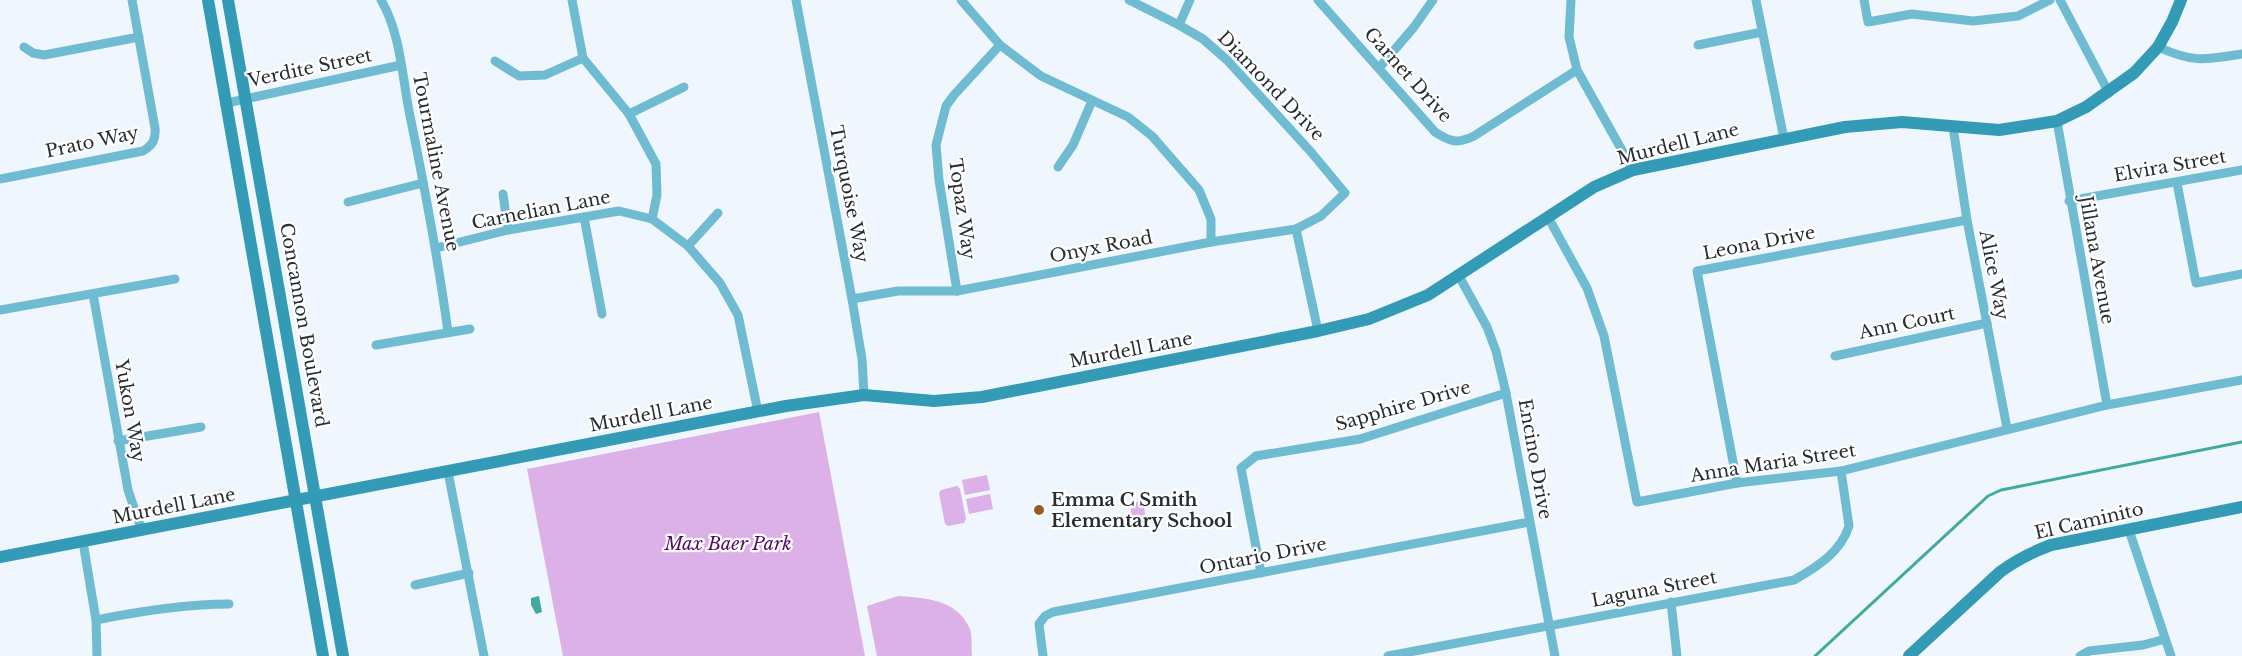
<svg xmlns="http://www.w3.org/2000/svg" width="2242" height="656" font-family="'Libre Baskerville',serif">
  <rect width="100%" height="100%" fill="#f0f6fd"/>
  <g fill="#dcb1e8">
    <polygon points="819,412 865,656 563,656 527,469"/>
    <polygon points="987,475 990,490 965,495 962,480"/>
    <polygon points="957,486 960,489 966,519 964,523 948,526 945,524 939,493 941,490"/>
    <polygon points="990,494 993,509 969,514 966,499"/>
    <polygon points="1140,501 1144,505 1145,514 1136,523 1133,523 1129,518 1131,513 1131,503"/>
    <path d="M898,596C925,598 956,599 969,627C973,635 971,647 972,656H877L867,606Z"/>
  </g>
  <polygon fill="#40aa9e" points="539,596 542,612 536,614 531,605 531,598"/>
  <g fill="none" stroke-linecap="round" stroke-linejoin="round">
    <polyline stroke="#40aa9e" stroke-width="3" points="1815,656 1988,496 2001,490 2242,442"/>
    <g stroke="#6fbcd2" stroke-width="9">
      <path d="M381,0C400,32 402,74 409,111C424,184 438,258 448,332"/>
      <polyline points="572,0 583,58 629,114 656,164 657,195 652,219 688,246 720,283 738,315 758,412"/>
      <polyline points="796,0 852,299 862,359 864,395"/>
      <polyline points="961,0 1000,45 1041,76 1128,117 1152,136 1199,190 1211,219 1211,242"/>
      <path d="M1318,0L1435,132C1450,142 1458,144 1474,136L1577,70"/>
      <polyline points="1571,0 1569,37 1577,70 1633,170"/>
      <polyline points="1756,0 1784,139"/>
      <polyline points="1864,0 1868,22 1912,14 1973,21 2018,16 2050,0"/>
      <polyline points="2060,0 2109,93"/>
      <polyline points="1179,25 1190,0"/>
      <polyline points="1698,45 1762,32"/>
      <polyline points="24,47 33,53 44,55 139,37"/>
      <path d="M2158,47C2194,63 2204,60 2242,54"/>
      <polyline points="495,61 519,76 545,75 583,58"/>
      <polyline points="1379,68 1414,27 1433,0"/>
      <polyline points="227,103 401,65"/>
      <polyline points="629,114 684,87"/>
      <polyline points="2057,121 2107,405"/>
      <polyline points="1953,127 1967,220 2007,428"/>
      <polyline points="1058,167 1073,145 1092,101"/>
      <path d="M0,179L143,151C153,145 156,139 155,128L132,0"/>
      <polyline points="2177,183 2196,283 2242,274"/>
      <polyline points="503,194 508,230"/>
      <polyline points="2069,201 2242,170"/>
      <polyline points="348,202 423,183"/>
      <polyline points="584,217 602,314"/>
      <polyline points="1548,217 1587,288 1604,336 1637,502 1737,483 1841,471 2107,405 2242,380"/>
      <polyline points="1296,229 1318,331"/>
      <polyline points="688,246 718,213"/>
      <polyline points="436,248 508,230 619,211 652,219"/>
      <polyline points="1459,276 1487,327 1496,351 1506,393 1555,656"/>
      <polyline points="957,291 939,180 936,145 946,106 954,95 1000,45"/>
      <polyline points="93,294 128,490 142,531"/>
      <polyline points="852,299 898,291 957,291 1211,242 1296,229 1321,216 1345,193 1311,152 1227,60 1203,39 1179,25 1129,0"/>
      <polyline points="0,310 175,279"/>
      <polyline points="376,345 470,329"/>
      <polyline points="1835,356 1987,323"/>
      <polyline points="118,441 201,427"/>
      <polyline points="448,472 484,656"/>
      <polyline points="1737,483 1697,271 1967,220"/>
      <polyline points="2129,530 2171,656"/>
      <polyline points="83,542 96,620 97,656"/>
      <polyline points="1261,573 1241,468 1256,456 1360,439 1506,393"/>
      <polyline points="415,585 469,573"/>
      <polyline points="1671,602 1677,656"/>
      <path d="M96,620C141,611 184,604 229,604"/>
      <polyline points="1043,656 1039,624 1045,616 1053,612 1529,522"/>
      <path d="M1388,656L1794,580C1817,567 1841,552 1849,526L1841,471"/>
      <polyline points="2080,656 2089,651 2143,645 2165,639"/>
    </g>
    <g stroke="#339bb5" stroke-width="12">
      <polyline points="208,0 323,656"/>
      <polyline points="228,0 343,656"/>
      <polyline points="0,557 786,406 864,395 934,401 982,397 1318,331 1369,319 1428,295 1594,187 1633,170 1845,127 1902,122 1999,130 2057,121 2086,107 2134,73 2158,47 2172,22 2181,0"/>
      <path d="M1909,656L2000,572C2016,560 2032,552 2051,545L2242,507"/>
    </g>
  </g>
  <circle fill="#9a5b23" stroke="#fff" stroke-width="2" cx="1039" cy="510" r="6"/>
  <g text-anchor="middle" stroke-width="4.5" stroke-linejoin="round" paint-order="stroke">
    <g font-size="18" fill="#292e34" stroke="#fff">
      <text transform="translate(310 68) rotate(-12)" y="6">Verdite Street</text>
      <text transform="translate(1408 75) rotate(48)" y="6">Garnet Drive</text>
      <text transform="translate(1271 86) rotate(46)" y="6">Diamond Drive</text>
      <text transform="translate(92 142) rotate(-12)" y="6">Prato Way</text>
      <text transform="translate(1678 144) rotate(-14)" y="6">Murdell Lane</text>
      <text transform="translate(436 162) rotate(79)" y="6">Tourmaline Avenue</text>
      <text transform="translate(2170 166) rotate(-10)" y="6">Elvira Street</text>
      <text transform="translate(849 194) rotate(79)" y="6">Turquoise Way</text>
      <text transform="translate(962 209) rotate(82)" y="6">Topaz Way</text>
      <text transform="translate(541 210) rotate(-11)" y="6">Carnelian Lane</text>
      <text transform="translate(1759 243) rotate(-11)" y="6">Leona Drive</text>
      <text transform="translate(1101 247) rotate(-11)" y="6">Onyx Road</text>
      <text transform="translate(2097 260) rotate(80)" y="6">Jillana Avenue</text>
      <text transform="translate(1994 275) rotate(79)" y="6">Alice Way</text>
      <text transform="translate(1907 323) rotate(-12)" y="6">Ann Court</text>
      <text transform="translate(304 325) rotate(80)" y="6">Concannon Boulevard</text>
      <text transform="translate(1131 350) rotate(-11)" y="6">Murdell Lane</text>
      <text transform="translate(1403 406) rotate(-16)" y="6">Sapphire Drive</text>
      <text transform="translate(130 411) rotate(80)" y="6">Yukon Way</text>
      <text transform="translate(651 414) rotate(-11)" y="6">Murdell Lane</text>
      <text transform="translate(1535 459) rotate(80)" y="6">Encino Drive</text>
      <text transform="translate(1773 463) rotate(-9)" y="6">Anna Maria Street</text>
      <text transform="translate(174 506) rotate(-11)" y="6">Murdell Lane</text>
      <text transform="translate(2089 521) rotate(-13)" y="6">El Caminito</text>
      <text transform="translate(1263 556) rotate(-11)" y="6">Ontario Drive</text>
      <text transform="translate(1654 589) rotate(-11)" y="6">Laguna Street</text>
    </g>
    <g font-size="18" font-weight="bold" fill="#292e34" stroke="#fff" text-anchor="start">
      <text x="1051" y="506">Emma C Smith<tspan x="1051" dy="21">Elementary School</tspan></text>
    </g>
    <g font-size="18" font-style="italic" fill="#550967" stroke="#fff">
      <text x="728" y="550">Max Baer Park</text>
    </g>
  </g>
</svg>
